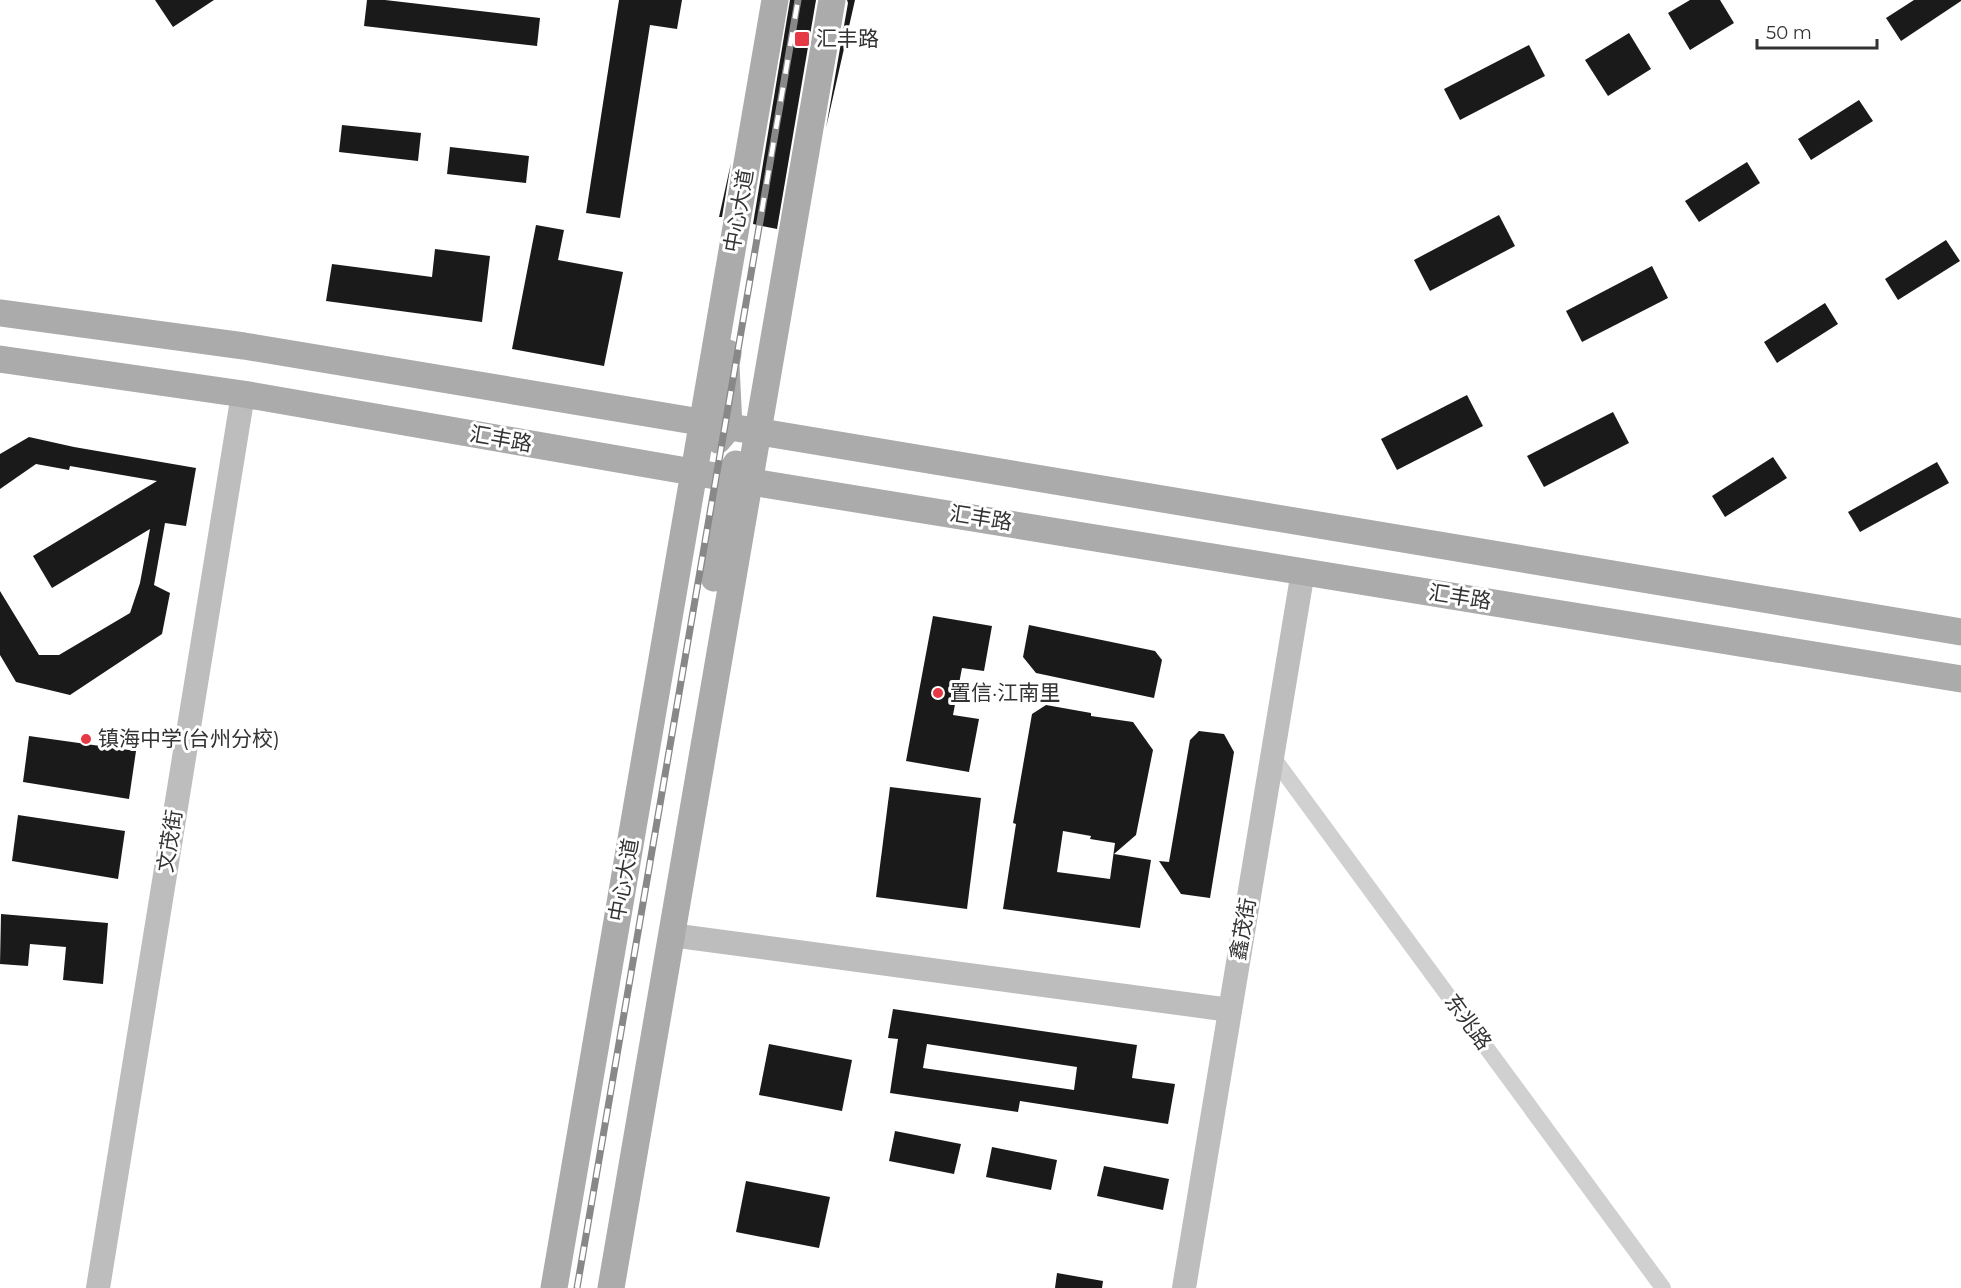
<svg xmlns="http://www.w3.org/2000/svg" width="1961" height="1288" font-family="Montserrat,'Noto Sans SC',sans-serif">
  <rect width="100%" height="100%" fill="#fff"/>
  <g fill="#1a1a1a" fill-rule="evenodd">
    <polygon points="155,0 214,0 173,27"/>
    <polygon points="367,0 385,0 540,18 537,46 364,26"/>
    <polygon points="619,0 682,0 677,29 650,25 620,218 586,213"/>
    <polygon points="790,0 816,0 777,229 753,224"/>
    <polygon points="847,0 855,0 826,128 848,3"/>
    <polygon points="1690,0 1720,0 1734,23 1690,50 1668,13"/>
    <polygon points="1914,0 1961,0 1961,1 1901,41 1886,18"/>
    <polygon points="1629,33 1651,69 1608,96 1585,60"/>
    <polygon points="1529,45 1545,76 1460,120 1444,89"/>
    <polygon points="1859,100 1873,121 1811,160 1798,139"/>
    <polygon points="342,125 421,133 418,161 339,152"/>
    <polygon points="450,147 529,156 526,183 447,174"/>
    <polygon points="1747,162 1760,183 1699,222 1685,201"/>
    <polygon points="731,163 722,217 719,217"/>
    <polygon points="1499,215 1515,246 1430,291 1414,260"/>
    <polygon points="536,225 564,230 558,260 623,272 604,366 512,349"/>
    <polygon points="1946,240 1960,261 1898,300 1885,279"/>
    <polygon points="435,249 490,256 482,322 326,301 332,264 432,277"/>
    <polygon points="1652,266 1668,298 1582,342 1566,311"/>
    <polygon points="1825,303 1838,324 1777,363 1764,342"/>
    <polygon points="1467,395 1483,426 1397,470 1381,439"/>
    <polygon points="1613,412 1629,443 1544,487 1527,456"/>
    <polygon points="29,437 74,447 196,468 186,526 165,523 154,585 170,593 162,634 70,695 16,682 0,655 0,591 39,655 59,655 130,613 140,583 150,529 52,588 33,556 157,481 70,466 69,470 36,464 0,489 0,454"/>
    <polygon points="1773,457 1787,478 1725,517 1712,496"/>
    <polygon points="1937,462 1949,483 1860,532 1848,512"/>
    <polygon points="933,616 992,626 984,671 962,668 953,715 979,719 969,772 906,761"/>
    <polygon points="1029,625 1155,651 1162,660 1154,698 1036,673 1023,657"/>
    <path d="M1046,705L1091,713V716L1133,722L1153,750L1136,835L1114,854L1151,860L1140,928L1003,909L1016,824L1013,823L1032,714ZM1063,831L1091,836L1090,839L1115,843L1110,879L1057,872Z"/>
    <polygon points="1199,731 1224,734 1234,752 1210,898 1181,894 1159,861 1169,862 1190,740"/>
    <polygon points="29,736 136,751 129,799 23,782"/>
    <polygon points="890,787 981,798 967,909 876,897"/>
    <polygon points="18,815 125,831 118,879 12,861"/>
    <polygon points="1,914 108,923 103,984 63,980 66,947 30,944 28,966 0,964"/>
    <path d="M893,1009L1137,1045L1132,1078L1175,1084L1168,1124L1020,1101L1018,1112L890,1093L898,1039L888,1038ZM927,1044L1077,1067L1074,1090L923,1068Z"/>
    <polygon points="769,1044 852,1060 842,1111 759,1095"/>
    <polygon points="895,1131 961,1144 954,1174 889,1161"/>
    <polygon points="992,1147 1057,1160 1051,1190 986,1177"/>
    <polygon points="1104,1166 1169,1179 1163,1210 1097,1196"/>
    <polygon points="746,1181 830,1197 819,1248 736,1232"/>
    <polygon points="1057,1273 1103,1281 1102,1288 1055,1288"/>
  </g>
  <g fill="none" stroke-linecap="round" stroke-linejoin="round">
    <polyline stroke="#d0d0d0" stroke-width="16" points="1272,756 1663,1288"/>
    <g stroke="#bdbdbd" stroke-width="24">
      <polyline points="671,935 1230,1010"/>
      <polyline points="98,1288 243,394"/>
      <polyline points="1184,1288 1303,571"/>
    </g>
    <g stroke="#ababab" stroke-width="27">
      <polyline points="0,313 244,346 1961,632"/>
      <polyline points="0,359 243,394 727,478 1961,679"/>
      <polyline points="718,440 729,427 726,365 728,353"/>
      <polyline points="714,578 727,478 736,464"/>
      <polyline points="554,1288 775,0"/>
      <polyline points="611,1288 832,0"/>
    </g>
    <defs>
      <polyline id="rail" points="577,1288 798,0"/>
    </defs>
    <use href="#rail" stroke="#888" stroke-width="7"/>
    <use href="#rail" stroke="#fff" stroke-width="4.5" stroke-dasharray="14" stroke-linecap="butt"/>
  </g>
  <g fill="#e63946" stroke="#fff" stroke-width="2">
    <rect x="794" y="31" width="16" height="16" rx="3"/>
    <circle cx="938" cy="693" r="6"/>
    <circle cx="86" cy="739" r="6"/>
  </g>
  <g text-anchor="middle" stroke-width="6" stroke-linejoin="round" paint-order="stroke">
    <g font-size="21" fill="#333" stroke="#fff" text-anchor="start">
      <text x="816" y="46">汇丰路</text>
      <text x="950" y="700">置信·江南里</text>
      <text x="98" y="746">镇海中学(台州分校)</text>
    </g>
    <g font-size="21" fill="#333" stroke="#fff">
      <text transform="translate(739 211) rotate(-80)" y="7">中心大道</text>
      <text transform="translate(501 439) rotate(10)" y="7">汇丰路</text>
      <text transform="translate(981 518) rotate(9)" y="7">汇丰路</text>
      <text transform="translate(1460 597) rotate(9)" y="7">汇丰路</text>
      <text transform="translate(170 841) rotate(-81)" y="7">文茂街</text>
      <text transform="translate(624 880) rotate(-80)" y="7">中心大道</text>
      <text transform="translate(1243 929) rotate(-80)" y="7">鑫茂街</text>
      <text transform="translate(1468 1022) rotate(54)" y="7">东兆路</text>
    </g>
  </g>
  <path d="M1757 39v9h120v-9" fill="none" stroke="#333333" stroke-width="3"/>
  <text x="1766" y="39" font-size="18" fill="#333333" stroke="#ffffff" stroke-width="4.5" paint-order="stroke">50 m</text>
</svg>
